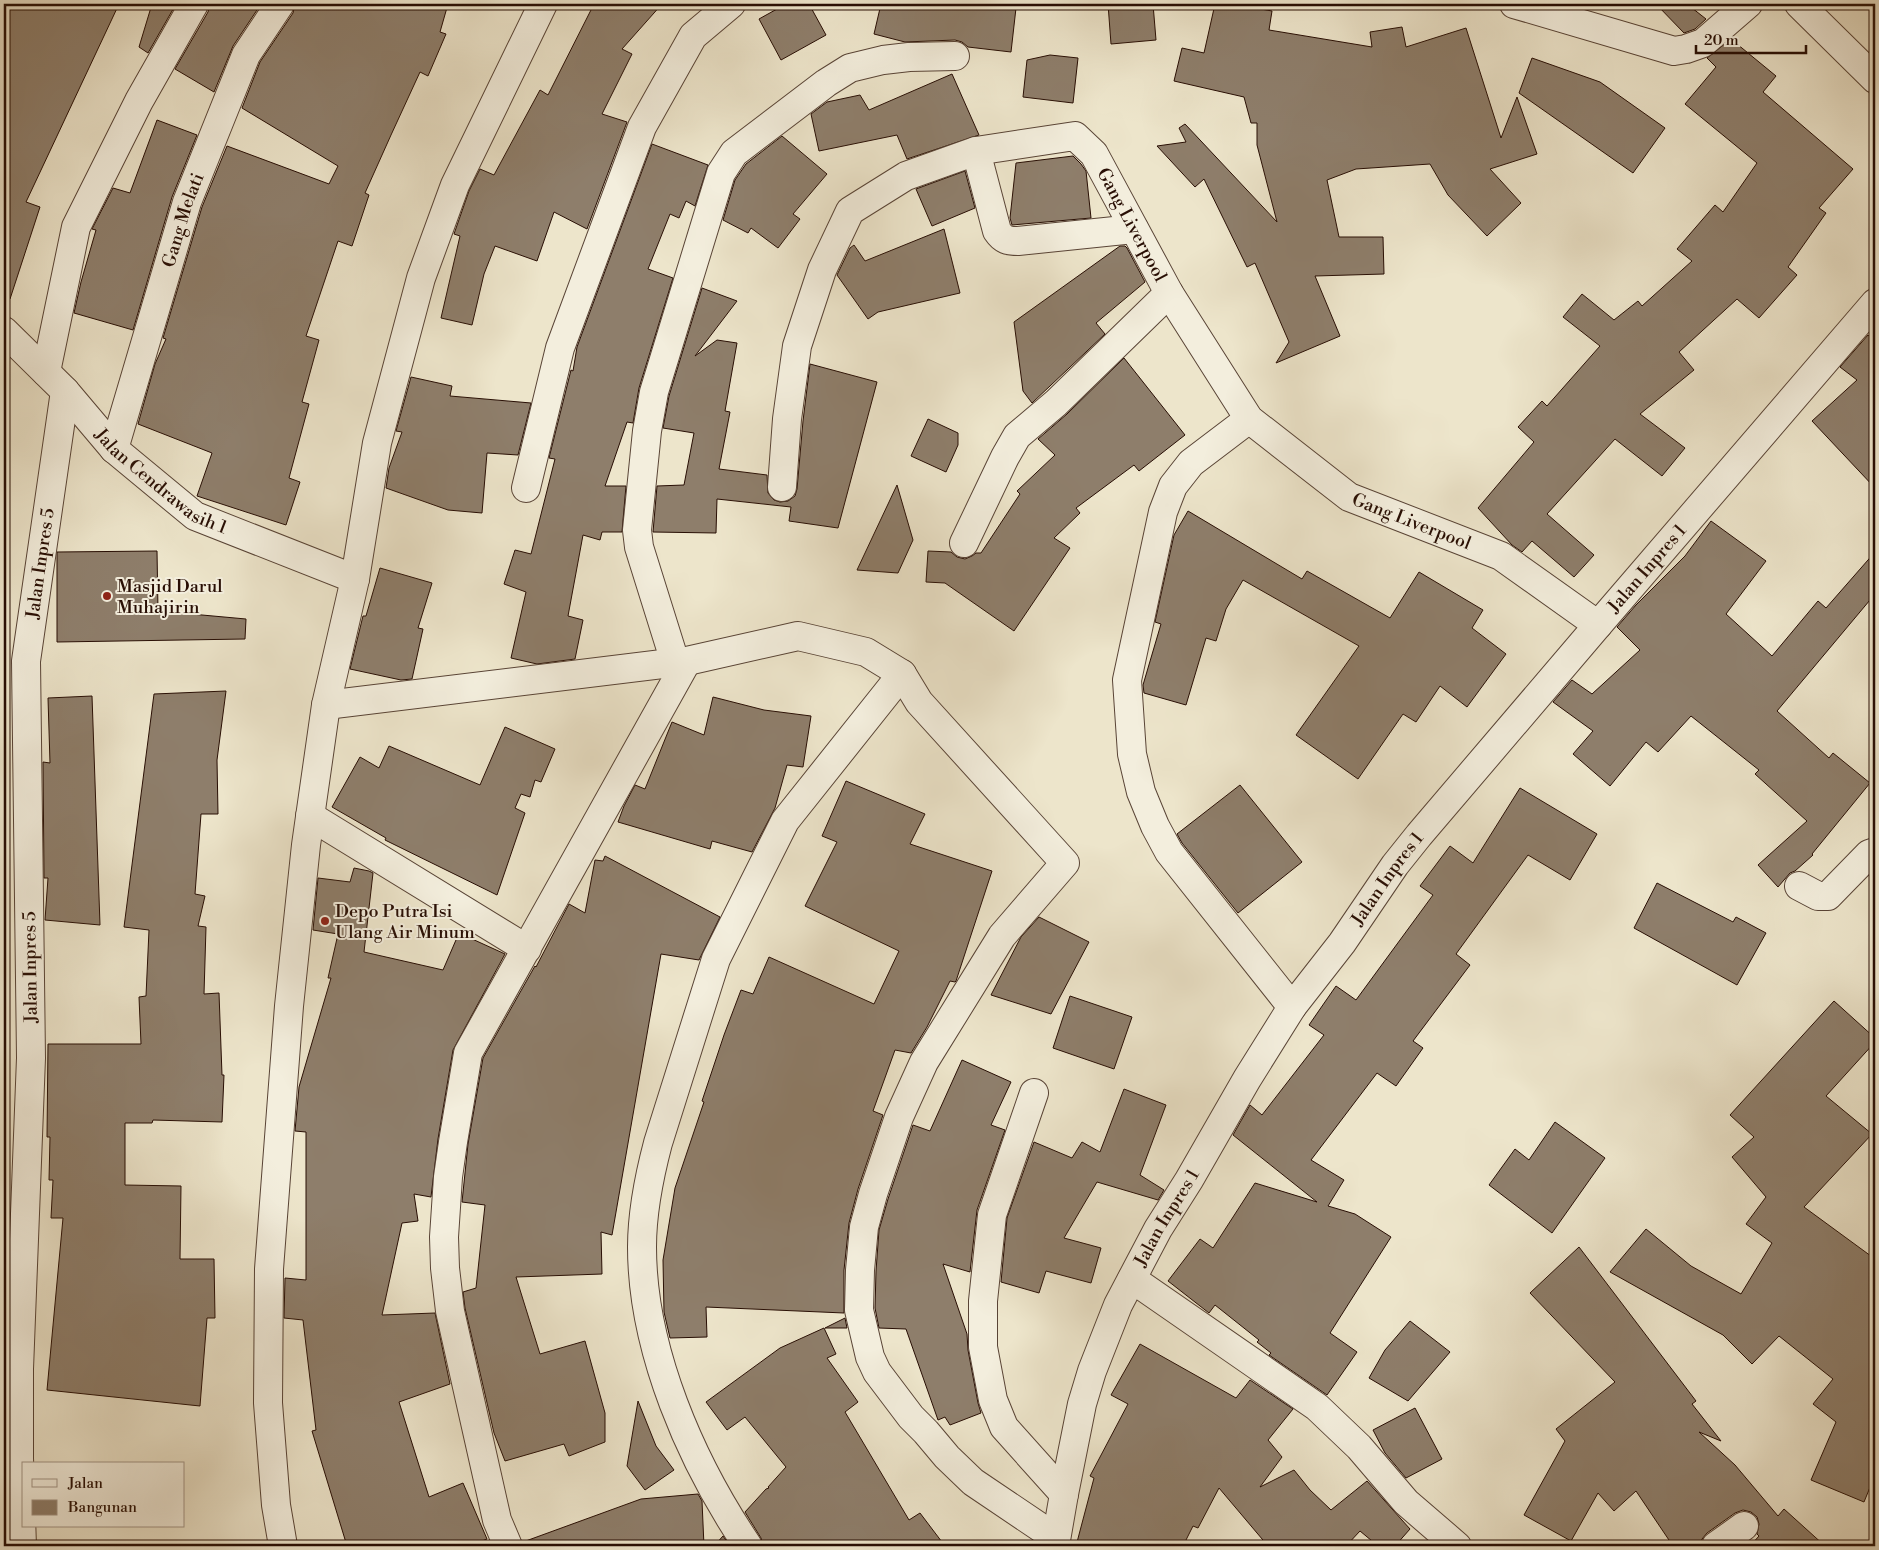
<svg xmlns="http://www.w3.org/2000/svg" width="1879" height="1550" font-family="'Libre Bodoni',serif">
  <rect width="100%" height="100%" fill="#ede5cb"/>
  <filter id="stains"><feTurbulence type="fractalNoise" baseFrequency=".004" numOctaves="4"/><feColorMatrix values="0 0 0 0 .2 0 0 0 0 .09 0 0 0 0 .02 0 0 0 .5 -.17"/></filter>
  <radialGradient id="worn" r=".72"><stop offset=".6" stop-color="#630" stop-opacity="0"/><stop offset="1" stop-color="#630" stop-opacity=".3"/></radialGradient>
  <g fill="#8e7e6b" stroke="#280e04">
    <polygon points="4,4 119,4 26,202 40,207 10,299 4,298"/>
    <polygon points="152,4 176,4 148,53 139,47"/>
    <polygon points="210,4 261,4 233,46 214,92 175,69 208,12"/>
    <polygon points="295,4 448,4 440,32 446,34 428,76 420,72 391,135 365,193 369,195 352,246 338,241 306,336 319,340 302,402 309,404 289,478 300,482 286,525 197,496 212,453 138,424 155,364 166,339 163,338 202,207 227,146 329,184 338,166 242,108 260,62 293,13"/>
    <polygon points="594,4 662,4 622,49 632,54 602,114 627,122 587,229 554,212 537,261 495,246 484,274 472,325 441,318 460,236 454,234 469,191 480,169 494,175 540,90 548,95"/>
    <polygon points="786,4 809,4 826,35 781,60 759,19"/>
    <polygon points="881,4 985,4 1016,8 1011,52 968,47 962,42 955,40 905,42 874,34"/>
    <polygon points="1108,4 1153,4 1156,40 1111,44"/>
    <polygon points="1215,4 1234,4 1272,11 1269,30 1372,47 1370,32 1402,27 1406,47 1466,28 1501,138 1517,97 1537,154 1490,169 1521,203 1487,236 1448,195 1430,164 1356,169 1327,180 1339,237 1383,237 1384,274 1315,276 1340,336 1276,363 1289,342 1255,263 1247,267 1204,179 1195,187 1157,146 1186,142 1179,128 1185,124 1277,222 1257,145 1257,123 1251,123 1244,97 1174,81 1182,48 1204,53"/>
    <polygon points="1656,4 1687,4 1706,19 1695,29 1684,33"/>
    <polygon points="1731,39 1776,76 1763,92 1853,169 1819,208 1826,213 1788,267 1797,275 1759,318 1737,299 1679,352 1694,370 1640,414 1685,448 1662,476 1615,439 1547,514 1594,555 1574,577 1532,541 1522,552 1512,545 1478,508 1534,442 1518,427 1542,401 1547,406 1600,346 1563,317 1582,294 1614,320 1638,301 1642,306 1692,261 1677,249 1715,205 1723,212 1757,163 1685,104 1716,67 1707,58"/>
    <polygon points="1050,55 1078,58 1073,103 1023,97 1027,60"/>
    <polygon points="1532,58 1600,82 1665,128 1633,173 1519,93"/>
    <polygon points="952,74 979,135 907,159 897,135 819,151 811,114 827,102 860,95 869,110"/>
    <polygon points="157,120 197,135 172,197 133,330 74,313 81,282 96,230 92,229 113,188 130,193"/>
    <polygon points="782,136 827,174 793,214 800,219 778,248 751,228 748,233 723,220 735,180 746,164"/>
    <polygon points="652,144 708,165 695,206 686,201 679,218 670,214 648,269 673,278 639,388 633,423 627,422 605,486 626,486 622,532 602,532 600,540 583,535 568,616 583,620 575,659 537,664 511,658 526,592 504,584 515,550 531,554 555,459 549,458 571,370 573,371 577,347"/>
    <polygon points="1073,156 1081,164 1086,171 1091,218 1012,225 1010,218 1016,163"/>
    <polygon points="965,171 975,208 932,226 916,189"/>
    <polygon points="944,229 960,293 878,312 868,319 837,275 850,248 854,245 865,261"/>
    <polygon points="1120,246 1125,246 1127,248 1145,282 1096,323 1105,334 1032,403 1023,391 1014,322"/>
    <polygon points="702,288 737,301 695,356 717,340 737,343 725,411 730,412 719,469 767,475 768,493 774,500 780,502 788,501 795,496 797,489 803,421 810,364 877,382 838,528 789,521 791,507 717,499 716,533 653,532 657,486 684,485 694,433 663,428 669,396"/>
    <polygon points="1868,335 1875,341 1875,488 1812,421 1857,380 1840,367"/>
    <polygon points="1124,358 1185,435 1139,471 1134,465 1076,508 1080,513 1054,538 1070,548 1014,631 945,583 926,582 928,551 951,552 957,557 965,559 972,556 976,553 981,553 1020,494 1017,491 1055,455 1038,439 1067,414"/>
    <polygon points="411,377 452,386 450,396 531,403 518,455 487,453 482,513 448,510 386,488 389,468 402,432 396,431"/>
    <polygon points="928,419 958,433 958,445 946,472 911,456"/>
    <polygon points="897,485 913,540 898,573 857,570"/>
    <polygon points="1188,511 1302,579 1307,571 1390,618 1419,572 1483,610 1472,628 1506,654 1467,707 1440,686 1416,722 1403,714 1358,779 1296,735 1359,646 1243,580 1226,609 1216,641 1206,638 1186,705 1144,693 1143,685 1161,624 1155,622 1174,535"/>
    <polygon points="1711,521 1766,561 1726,614 1772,656 1818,601 1826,608 1875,552 1875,594 1777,711 1829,758 1833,753 1870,783 1812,854 1813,855 1795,871 1790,873 1778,887 1758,865 1807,821 1755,774 1759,770 1691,716 1658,752 1646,742 1610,786 1573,754 1593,731 1553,702 1572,680 1592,694 1640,650 1617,627 1636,605 1685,556"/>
    <polygon points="157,551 158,611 246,619 245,639 57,642 57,552"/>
    <polygon points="380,568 432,583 418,628 423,629 412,679 401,680 350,669 363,616 366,616"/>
    <polygon points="226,691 217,760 218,814 201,814 195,894 205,896 198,926 206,927 204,994 219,993 222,1075 224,1075 222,1122 153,1120 152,1123 125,1123 125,1185 181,1186 180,1259 214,1259 215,1318 207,1318 200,1406 47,1390 63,1218 51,1218 53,1180 49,1180 50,1137 47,1137 48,1044 141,1044 139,997 146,996 149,930 124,927 154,694"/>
    <polygon points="92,696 100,925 45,920 48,878 44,878 43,762 50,763 48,698"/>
    <polygon points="713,697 764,710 811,716 803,767 787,765 775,808 752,852 712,841 710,849 618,822 624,806 635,785 645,789 672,722 704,735"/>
    <polygon points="505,727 555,749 541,782 535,780 530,797 521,794 515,808 525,813 497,895 385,840 386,838 332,807 360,757 379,768 389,746 480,785"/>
    <polygon points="846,781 925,814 910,844 992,871 956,981 955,982 950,981 927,1027 911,1053 895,1050 873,1111 883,1115 858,1189 849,1223 844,1270 844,1313 706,1307 707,1337 670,1338 664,1312 663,1260 675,1188 704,1102 702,1101 724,1035 741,990 753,994 769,957 874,1004 899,951 805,906 837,842 822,836"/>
    <polygon points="1240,785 1302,862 1238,913 1182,843 1177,834"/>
    <polygon points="1520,788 1597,834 1570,880 1528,855 1456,954 1470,965 1413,1041 1423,1048 1396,1086 1377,1073 1311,1160 1344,1180 1328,1206 1355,1214 1391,1237 1330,1333 1357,1352 1327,1395 1269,1355 1271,1353 1257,1342 1259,1340 1215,1305 1209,1313 1168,1281 1200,1239 1213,1248 1255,1183 1317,1202 1233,1135 1250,1105 1262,1115 1324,1035 1309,1025 1336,986 1356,1000 1433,895 1420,886 1450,846 1473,863"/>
    <polygon points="605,856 720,917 699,960 661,954 612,1235 601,1232 602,1274 516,1277 540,1354 585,1341 605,1413 605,1442 569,1456 564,1444 505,1461 494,1433 465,1308 463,1292 476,1288 485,1205 462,1202 468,1144 483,1058 535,966 536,967 569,904 585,913 595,860 603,861"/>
    <polygon points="354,868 369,871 373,873 364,952 443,970 459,933 505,954 453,1050 438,1139 431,1197 414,1194 418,1221 402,1223 382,1315 435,1313 450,1384 399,1402 429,1497 463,1483 487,1539 469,1546 347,1546 312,1431 316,1430 303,1320 284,1318 285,1278 306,1280 306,1132 295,1131 299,1087 331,978 328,978 338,934 313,930 318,878 350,882"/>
    <polygon points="1657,883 1733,922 1736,917 1766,933 1737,985 1634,928"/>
    <polygon points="1039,917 1089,942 1051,1014 991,995 1021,937"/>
    <polygon points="1070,996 1132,1017 1114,1069 1053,1048"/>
    <polygon points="1834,1001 1875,1038 1875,1042 1826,1096 1872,1134 1804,1207 1875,1259 1875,1475 1864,1502 1811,1480 1836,1422 1813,1404 1833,1379 1779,1336 1752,1364 1723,1335 1610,1272 1646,1229 1691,1266 1741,1294 1772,1243 1746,1224 1766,1197 1732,1157 1754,1137 1730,1115"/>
    <polygon points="962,1060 1011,1082 991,1125 1005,1130 977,1210 970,1272 943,1264 967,1334 968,1350 978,1403 981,1413 950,1425 945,1417 938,1420 906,1329 879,1328 875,1308 876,1271 879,1230 888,1199 913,1125 930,1131"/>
    <polygon points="1124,1089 1166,1105 1140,1175 1164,1190 1158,1200 1097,1182 1064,1238 1101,1248 1091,1283 1046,1271 1039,1293 1001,1282 1007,1218 1034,1142 1072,1158 1082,1142 1100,1152"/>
    <polygon points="1555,1122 1605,1158 1552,1233 1489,1185 1515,1149 1529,1160"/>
    <polygon points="1579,1247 1696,1401 1692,1404 1721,1441 1699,1432 1735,1465 1778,1516 1784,1509 1825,1546 1750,1546 1759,1536 1757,1534 1759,1524 1757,1517 1751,1512 1743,1510 1735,1513 1707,1533 1702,1539 1701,1546 1673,1546 1636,1491 1614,1511 1598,1493 1571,1541 1524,1515 1565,1441 1556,1429 1615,1382 1530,1293"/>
    <polygon points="845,1318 847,1328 825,1328"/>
    <polygon points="1410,1321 1450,1352 1408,1401 1369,1378 1385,1350"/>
    <polygon points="824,1328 836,1354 827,1358 858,1402 845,1412 909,1520 920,1513 945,1546 763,1546 761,1538 745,1512 766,1489 769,1488 768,1487 786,1467 745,1417 727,1430 706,1402 780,1348"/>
    <polygon points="1140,1344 1236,1398 1250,1380 1293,1409 1268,1440 1282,1457 1260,1487 1294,1470 1310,1490 1331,1510 1367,1481 1410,1529 1395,1546 1378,1546 1360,1531 1346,1546 1268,1546 1219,1488 1198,1528 1193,1526 1183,1546 1076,1546 1094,1478 1090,1476 1128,1404 1111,1395"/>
    <polygon points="638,1401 656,1446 674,1470 645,1490 627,1466"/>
    <polygon points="1415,1408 1442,1459 1406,1478 1385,1453 1373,1430"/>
    <polygon points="698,1494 702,1501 704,1546 523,1546 523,1542 641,1499"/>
    <polygon points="723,1536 730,1546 714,1546"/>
  </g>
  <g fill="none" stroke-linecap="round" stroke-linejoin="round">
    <defs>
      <g id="minor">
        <polyline points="1514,4 1674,51 1686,49 1703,43 1748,4"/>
        <polyline points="1799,4 1875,79"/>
        <path d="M976,151L997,231C1003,240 1008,241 1018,241L1134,229"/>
        <path id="s1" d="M4,331L65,391L114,449L195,516L355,579"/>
        <polyline points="46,372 76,227 139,101 194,4"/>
        <polyline points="1249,419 1191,463 1173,486 1163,512 1127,680 1132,754 1141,792 1155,826 1169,852 1292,1007"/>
        <path id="s2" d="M114,449L187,202L246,55L280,4"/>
        <path id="s3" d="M782,487L787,419L797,346L822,270L850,211L906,176L976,151L1075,136L1094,154L1169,293L1249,419L1349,497L1501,556L1598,625"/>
        <polyline points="526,488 560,348 642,127 693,36 731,4"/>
        <polyline points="964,543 1005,457 1017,436 1056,403 1169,293"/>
        <polyline points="675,662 639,547 637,530 647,431 654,392 721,173 734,153 826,83 850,68 883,60 909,57 955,56"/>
        <polyline points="326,705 687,661 798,636 866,652 902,674 919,702 1065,863 1002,936 924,1062 899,1117 873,1194 864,1227 860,1270 859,1310 870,1357 877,1372 911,1417 926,1432 947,1457 973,1482 1056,1538"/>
        <polyline points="310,816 527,949"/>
        <polyline points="1799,886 1818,896 1828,896 1869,854 1875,852"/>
        <polyline points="1034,1093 992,1215 983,1301 983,1347 993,1400 1004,1427 1064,1494"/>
        <polyline points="1132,1279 1317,1407 1359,1447 1406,1502 1457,1546"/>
        <path id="s4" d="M22,1546L19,1458V1369L31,1058L26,661L65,391"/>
        <polyline points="283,1546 276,1505 268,1403 269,1269 289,1006 306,845 326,705 355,579 377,443 421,278 455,185 543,4"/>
        <polyline points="508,1546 497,1520 450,1311 445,1268 444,1237 448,1177 453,1142 468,1053 687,661"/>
        <path d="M748,1546C691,1462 642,1350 642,1247C642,1212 649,1177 658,1143L716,959L785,821L902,674"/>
        <path id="s5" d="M1055,1546L1064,1494L1082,1404L1092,1371L1118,1305L1158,1229L1189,1180L1247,1079L1292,1007L1342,943L1395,865L1419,835L1598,625L1875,303"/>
        <polyline points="1716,1546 1744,1526"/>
      </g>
    </defs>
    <use href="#minor" stroke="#594436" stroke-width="30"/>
    <use href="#minor" stroke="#f3eedd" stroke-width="28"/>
  </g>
  <g fill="#8f2418" stroke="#f3eedd" stroke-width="2">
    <circle cx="107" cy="596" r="5"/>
    <circle cx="325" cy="921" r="5"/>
  </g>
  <g text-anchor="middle" stroke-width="4" stroke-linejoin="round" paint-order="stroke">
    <g font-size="18" fill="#280e04" stroke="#f3eedd">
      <text dy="6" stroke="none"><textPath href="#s2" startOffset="239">Gang Melati</textPath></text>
      <text dy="6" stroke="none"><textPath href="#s3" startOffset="634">Gang Liverpool</textPath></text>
      <text dy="6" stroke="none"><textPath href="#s1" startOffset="219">Jalan Cendrawasih 1</textPath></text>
      <text dy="6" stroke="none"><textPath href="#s3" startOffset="1055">Gang Liverpool</textPath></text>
      <text dy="6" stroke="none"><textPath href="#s4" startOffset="984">Jalan Inpres 5</textPath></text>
      <text dy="6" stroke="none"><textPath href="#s5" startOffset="1160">Jalan Inpres 1</textPath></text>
      <text dy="6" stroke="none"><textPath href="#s5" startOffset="755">Jalan Inpres 1</textPath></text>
      <text transform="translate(30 967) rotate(-91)" y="6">Jalan Inpres 5</text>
      <text dy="6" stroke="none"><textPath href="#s5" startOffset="350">Jalan Inpres 1</textPath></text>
    </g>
    <g font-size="18" fill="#280e04" stroke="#f3eedd" text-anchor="start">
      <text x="117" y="592">Masjid Darul<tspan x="117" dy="21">Muhajirin</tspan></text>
      <text x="335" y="917">Depo Putra Isi<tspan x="335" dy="21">Ulang Air Minum</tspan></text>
    </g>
  </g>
  <rect width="1879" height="1550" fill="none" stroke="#ede5cb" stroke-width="20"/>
  <rect x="5" y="5" width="1869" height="1540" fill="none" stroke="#280e04" stroke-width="2.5"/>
  <rect x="10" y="10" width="1859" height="1530" fill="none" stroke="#280e04"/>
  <rect x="22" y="1462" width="162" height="65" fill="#f3eedd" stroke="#a29486"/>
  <rect x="32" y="1479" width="25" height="8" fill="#f3eedd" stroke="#a29486"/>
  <text x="68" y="1488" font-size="15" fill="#280e04">Jalan</text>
  <rect x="32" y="1500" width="25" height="15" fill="#8e7e6b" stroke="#a29486"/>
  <text x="68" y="1512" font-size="15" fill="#280e04">Bangunan</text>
  <path d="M1696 45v8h110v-8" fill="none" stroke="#280e04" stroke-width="2.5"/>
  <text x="1704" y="45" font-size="15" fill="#280e04" stroke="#f3eedd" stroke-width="4" paint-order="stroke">20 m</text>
  <rect width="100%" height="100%" filter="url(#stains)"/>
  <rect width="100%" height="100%" fill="url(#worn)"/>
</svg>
